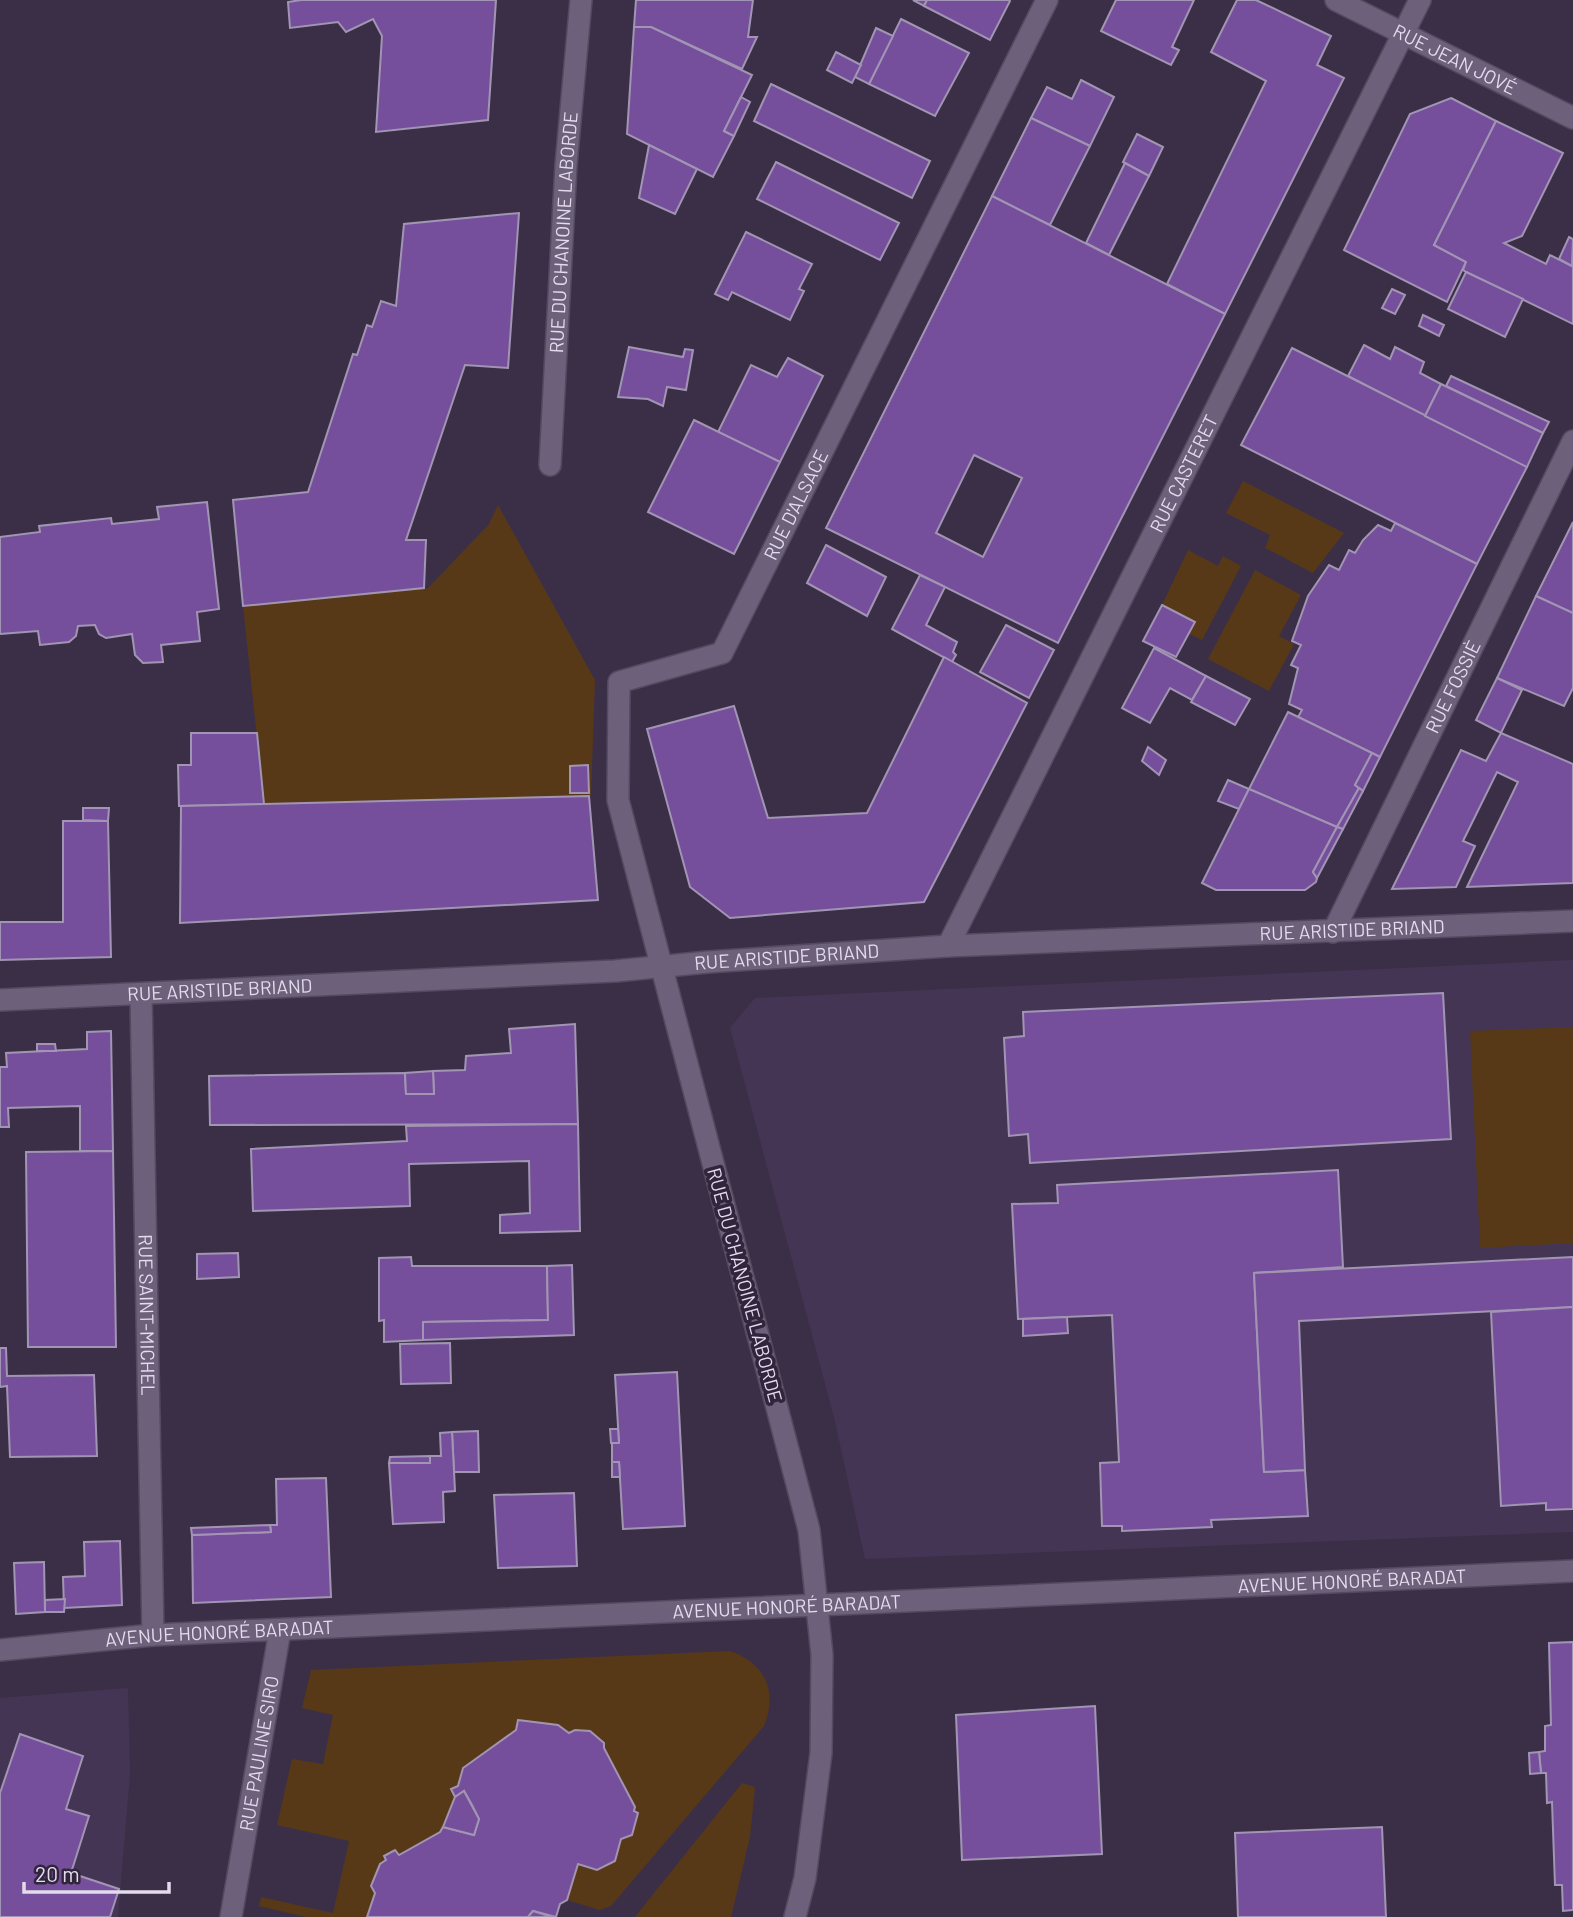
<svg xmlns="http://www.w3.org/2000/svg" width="1573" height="1917" font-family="Barlow,sans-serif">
  <rect width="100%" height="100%" fill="#3b2f48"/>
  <g fill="#443555">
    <polygon points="1573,960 1573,1532 865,1559 834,1417 730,1028 755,998"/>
    <polygon points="128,1688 130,1775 118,1917 0,1917 0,1698"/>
  </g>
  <g fill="#573918">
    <polygon points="1243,481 1344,533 1313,573 1265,548 1270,535 1226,513"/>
    <polygon points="498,505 595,680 591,796 264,804 243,606 428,588 489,524"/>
    <polygon points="1188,550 1218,566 1223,556 1241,566 1202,640 1188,633 1162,605"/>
    <polygon points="1255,570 1301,595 1279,636 1294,644 1269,691 1208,659"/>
    <polygon points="1573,1027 1573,1243 1480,1248 1470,1031"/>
    <path d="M730,1651C765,1663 778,1691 764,1726L611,1906L600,1910L567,1900L578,1864L597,1870L615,1861L621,1839L632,1835L638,1813L604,1748L590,1731L575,1730L569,1733L558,1725L518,1720L516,1730L463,1769L458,1786L451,1789L455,1797L440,1832L399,1855L394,1850L384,1856L386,1860L380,1864L371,1885L375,1893L367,1917H306L259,1906L261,1897L333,1913L349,1841L277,1825L292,1759L323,1764L333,1715L302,1708L311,1670Z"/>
    <polygon points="742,1783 755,1787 750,1837 731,1917 635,1917"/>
  </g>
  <g fill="#754f9b" stroke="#a295b3" stroke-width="2" fill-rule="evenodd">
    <polygon points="301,0 496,0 488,120 376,132 382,36 373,19 346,32 338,22 290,28 288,2"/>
    <polygon points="636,0 753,0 748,37 757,37 742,69 651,27 634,27"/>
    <polygon points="913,0 927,0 924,6"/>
    <polygon points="927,0 1009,0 1010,1 990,40 924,6"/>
    <polygon points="1116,0 1194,0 1172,47 1179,50 1171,65 1101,31"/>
    <polygon points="1237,0 1256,0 1331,36 1317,65 1344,78 1225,314 1167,284 1266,81 1211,52"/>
    <polygon points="901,19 969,53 935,116 869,84"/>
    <polygon points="634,27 651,27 752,75 724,131 734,136 713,177 627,134"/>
    <polygon points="876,28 893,36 869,84 855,77"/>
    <polygon points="836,52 861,65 852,83 827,70"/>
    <polygon points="1081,80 1114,97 1090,146 1031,118 1047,87 1072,99"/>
    <polygon points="771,84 930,161 912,198 754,121"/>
    <polygon points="741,97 750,102 734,136 724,131"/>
    <polygon points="1451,98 1496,121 1434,245 1466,262 1447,302 1344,250 1410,114"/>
    <polygon points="1031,118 1090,146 1050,225 992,196"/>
    <polygon points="1496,121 1563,153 1522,236 1504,243 1546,264 1550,255 1572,266 1573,263 1573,324 1466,272 1463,270 1466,262 1434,245"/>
    <polygon points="1137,134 1163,147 1149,176 1123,162"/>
    <polygon points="649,145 697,169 675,214 639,198"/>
    <polygon points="776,162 899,223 880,260 757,199"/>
    <polygon points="1125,163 1149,176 1109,255 1086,243"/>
    <path d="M992,196L1225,314L1058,643L826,528ZM974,455L1022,478L983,557L936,533Z"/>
    <polygon points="519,213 508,368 465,365 406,540 426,540 424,588 243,606 233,500 308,492 353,354 357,355 367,325 372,327 381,301 396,306 404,224"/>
    <polygon points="746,232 812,264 799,289 804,291 790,320 732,292 728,300 715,294"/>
    <polygon points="1569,237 1573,239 1572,266 1559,259"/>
    <polygon points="1466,272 1523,299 1505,337 1448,309"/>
    <polygon points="1392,289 1405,295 1395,314 1382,308"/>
    <polygon points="1423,315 1444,325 1439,336 1419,326"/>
    <polygon points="1364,345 1390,359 1395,347 1424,362 1420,373 1441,384 1425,416 1348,376"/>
    <polygon points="629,347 683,357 685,349 693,350 686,390 667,387 663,406 648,399 618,397"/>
    <polygon points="1292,348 1527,467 1477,564 1241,445"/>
    <polygon points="788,358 823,376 780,462 718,432 751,365 777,377"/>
    <polygon points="1451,376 1549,422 1543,433 1446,386"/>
    <polygon points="1441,384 1543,433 1527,467 1425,416"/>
    <polygon points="694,420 780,462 734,554 648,512"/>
    <polygon points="207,502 219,609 197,612 200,641 161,645 163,662 143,663 135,655 132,634 106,638 99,634 95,625 78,626 76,636 69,642 40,645 38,631 0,634 0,537 40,532 39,526 111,518 112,524 159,519 157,507"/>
    <polygon points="1573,522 1573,613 1536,596"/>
    <polygon points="1395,523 1477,564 1380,757 1298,717 1302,710 1289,704 1298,668 1291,665 1301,645 1292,641 1308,596 1329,565 1339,570 1349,550 1355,553 1363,540 1378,525 1391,531"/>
    <polygon points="826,545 886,577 867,616 807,583"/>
    <polygon points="920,575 945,587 926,625 957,642 953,652 956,655 952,662 892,629"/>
    <polygon points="1536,596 1573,613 1573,688 1564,706 1497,678"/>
    <polygon points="1162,605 1195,622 1176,657 1143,641"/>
    <polygon points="1006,625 1054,650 1029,698 980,672"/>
    <polygon points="1154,648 1206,676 1192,700 1170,688 1150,723 1122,708"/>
    <polygon points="944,657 1027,703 924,902 730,918 690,887 647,729 734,706 768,818 867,813"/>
    <polygon points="1206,676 1250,699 1235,725 1191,702"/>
    <polygon points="1497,678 1522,690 1501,733 1476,720"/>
    <polygon points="1288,712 1372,753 1355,785 1359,788 1337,827 1249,789"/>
    <polygon points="191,733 257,733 264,804 179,806 178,765 191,765"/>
    <polygon points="1501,733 1573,764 1573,883 1467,887 1518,782 1497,772 1463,841 1475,846 1456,887 1392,889 1461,750 1486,761"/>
    <polygon points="1148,747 1166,760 1159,775 1142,761"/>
    <polygon points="1372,753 1380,757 1363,791 1355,785"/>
    <polygon points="588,765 589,793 570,793 570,766"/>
    <polygon points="1228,780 1249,789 1239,809 1218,801"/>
    <polygon points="1359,788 1363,791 1343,829 1337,827"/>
    <polygon points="1249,789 1337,827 1313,872 1317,878 1316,882 1305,890 1216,890 1202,883"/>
    <polygon points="589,796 598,900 180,923 181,806"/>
    <polygon points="83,808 109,808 108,821 83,820"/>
    <polygon points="63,821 108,821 111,957 0,960 0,922 63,922"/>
    <polygon points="1337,827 1343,829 1317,878 1313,872"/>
    <polygon points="1443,993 1451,1139 1030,1163 1028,1134 1009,1136 1004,1038 1024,1036 1023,1012"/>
    <polygon points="575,1024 578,1124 210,1125 209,1076 405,1073 406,1094 434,1094 433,1071 465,1070 466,1056 511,1053 509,1029"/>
    <polygon points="111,1031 113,1151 80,1151 80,1106 8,1108 9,1127 0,1127 0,1067 7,1067 6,1053 87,1049 87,1032"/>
    <polygon points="37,1044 55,1044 56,1051 37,1051"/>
    <polygon points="433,1071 434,1094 406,1094 405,1073"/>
    <polygon points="578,1124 580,1231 500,1233 500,1215 530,1213 529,1161 409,1164 410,1206 253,1211 251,1149 407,1141 406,1126"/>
    <polygon points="113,1151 116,1347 28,1347 26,1152"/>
    <polygon points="1338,1170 1343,1267 1254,1273 1264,1472 1305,1470 1308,1516 1211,1520 1212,1527 1122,1531 1122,1526 1102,1526 1100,1463 1119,1462 1112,1315 1018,1319 1012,1204 1058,1203 1057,1185"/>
    <polygon points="238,1253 239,1277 197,1279 197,1254"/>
    <polygon points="411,1257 412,1266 547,1266 548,1320 423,1322 423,1340 384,1342 384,1320 379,1321 379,1258"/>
    <polygon points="1573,1257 1573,1307 1299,1321 1305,1470 1264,1472 1254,1273"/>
    <polygon points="572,1265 574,1335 423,1340 423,1322 548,1320 547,1266"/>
    <polygon points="1573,1307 1573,1509 1546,1510 1546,1503 1501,1506 1491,1312"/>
    <polygon points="1067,1317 1068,1333 1023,1336 1023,1319"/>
    <polygon points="450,1343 451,1383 401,1384 400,1344"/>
    <polygon points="0,1348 6,1348 7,1376 94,1375 97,1456 10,1457 7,1386 0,1387"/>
    <polygon points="677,1372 685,1526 623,1529 619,1462 612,1462 612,1443 619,1443 615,1375"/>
    <polygon points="610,1429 618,1429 619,1443 611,1443"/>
    <polygon points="478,1431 479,1472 454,1472 452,1432"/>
    <polygon points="452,1432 455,1491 443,1492 444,1522 393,1524 389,1463 430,1463 430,1456 441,1456 440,1433"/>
    <polygon points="430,1456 430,1463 389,1463 390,1457"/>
    <polygon points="612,1462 619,1462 620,1477 612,1477"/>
    <polygon points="326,1478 331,1597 193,1603 192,1535 271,1532 270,1525 277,1525 276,1479"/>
    <polygon points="574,1493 577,1566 498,1568 494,1495"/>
    <polygon points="270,1525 271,1532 192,1535 191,1528"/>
    <polygon points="120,1541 122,1605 64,1608 63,1577 85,1576 84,1542"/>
    <polygon points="44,1562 45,1612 16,1614 14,1563"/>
    <polygon points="65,1599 64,1612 45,1612 45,1600"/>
    <polygon points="1573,1642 1573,1910 1563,1911 1562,1885 1555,1885 1552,1802 1547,1803 1546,1773 1541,1773 1539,1752 1545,1751 1545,1726 1551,1725 1549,1643"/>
    <polygon points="1095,1706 1102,1854 962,1860 956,1715"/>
    <polygon points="518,1720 558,1725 569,1733 575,1730 590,1731 604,1743 604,1748 635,1807 634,1811 638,1813 632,1835 621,1839 615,1861 597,1870 578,1864 567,1900 560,1904 556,1917 533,1911 528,1917 367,1917 375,1893 371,1886 380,1864 386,1860 384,1856 395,1850 399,1855 440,1832 443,1827 474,1835 479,1819 472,1805 464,1791 455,1797 451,1789 458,1786 463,1768 516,1730"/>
    <polygon points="20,1734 83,1756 66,1809 89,1816 71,1873 119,1889 110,1917 0,1917 0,1793"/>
    <polygon points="1539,1752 1541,1773 1530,1774 1529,1753"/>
    <polygon points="464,1791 479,1819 474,1835 443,1827 455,1797"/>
    <polygon points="1382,1827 1386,1917 1238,1917 1235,1833"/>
    <polygon points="533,1911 552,1917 528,1917"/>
  </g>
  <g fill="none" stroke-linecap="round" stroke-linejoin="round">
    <defs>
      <g id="street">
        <path id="s1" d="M1336,0L1573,118"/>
        <path id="s2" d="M550,465L566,165L581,0"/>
        <path id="s3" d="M1333,932L1573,441"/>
        <path id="s4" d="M948,946L1420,0"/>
        <path id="s5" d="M141,995L153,1635"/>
        <path id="s6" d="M0,1000L615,971L708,962L948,946L1573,921"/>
        <path id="s7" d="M0,1650L153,1635L1573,1571"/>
        <path id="s8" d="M231,1917L280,1630"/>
        <path id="s9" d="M795,1917L805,1878L821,1753L822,1655L809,1530L618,800L619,682L722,653L1047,0"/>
      </g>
    </defs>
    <use href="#street" stroke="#544a5f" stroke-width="24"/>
    <use href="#street" stroke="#6c607b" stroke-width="21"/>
  </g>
  <g text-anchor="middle" stroke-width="7" stroke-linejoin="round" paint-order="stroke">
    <g font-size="19" fill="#e3dcec" stroke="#31253e">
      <text dy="7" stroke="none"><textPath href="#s1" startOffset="133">RUE JEAN JOVÉ</textPath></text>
      <text dy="7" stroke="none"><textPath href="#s2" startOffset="233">RUE DU CHANOINE LABORDE</textPath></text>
      <text dy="7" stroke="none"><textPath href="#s4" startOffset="528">RUE CASTERET</textPath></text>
      <text dy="7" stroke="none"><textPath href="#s9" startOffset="1535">RUE D'ALSACE</textPath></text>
      <text dy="7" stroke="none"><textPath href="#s3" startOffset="273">RUE FOSSIÈ</textPath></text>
      <text dy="7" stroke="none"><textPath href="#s6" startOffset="1354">RUE ARISTIDE BRIAND</textPath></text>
      <text dy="7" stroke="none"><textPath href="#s6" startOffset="788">RUE ARISTIDE BRIAND</textPath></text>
      <text dy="7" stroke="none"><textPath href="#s6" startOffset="220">RUE ARISTIDE BRIAND</textPath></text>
      <text transform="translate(745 1285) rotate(75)" y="7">RUE DU CHANOINE LABORDE</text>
      <text dy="7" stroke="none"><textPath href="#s5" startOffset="320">RUE SAINT-MICHEL</textPath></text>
      <text dy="7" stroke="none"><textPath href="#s7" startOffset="1354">AVENUE HONORÉ BARADAT</textPath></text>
      <text dy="7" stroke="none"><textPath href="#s7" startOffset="788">AVENUE HONORÉ BARADAT</textPath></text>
      <text dy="7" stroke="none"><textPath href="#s7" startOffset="220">AVENUE HONORÉ BARADAT</textPath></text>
      <text dy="7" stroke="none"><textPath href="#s8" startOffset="166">RUE PAULINE SIRO</textPath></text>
    </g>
  </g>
  <path d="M24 1882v10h145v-10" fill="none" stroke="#e3dcec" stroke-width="3.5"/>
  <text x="35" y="1882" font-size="21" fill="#e3dcec" stroke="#31253e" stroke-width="5" paint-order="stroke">20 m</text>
</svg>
